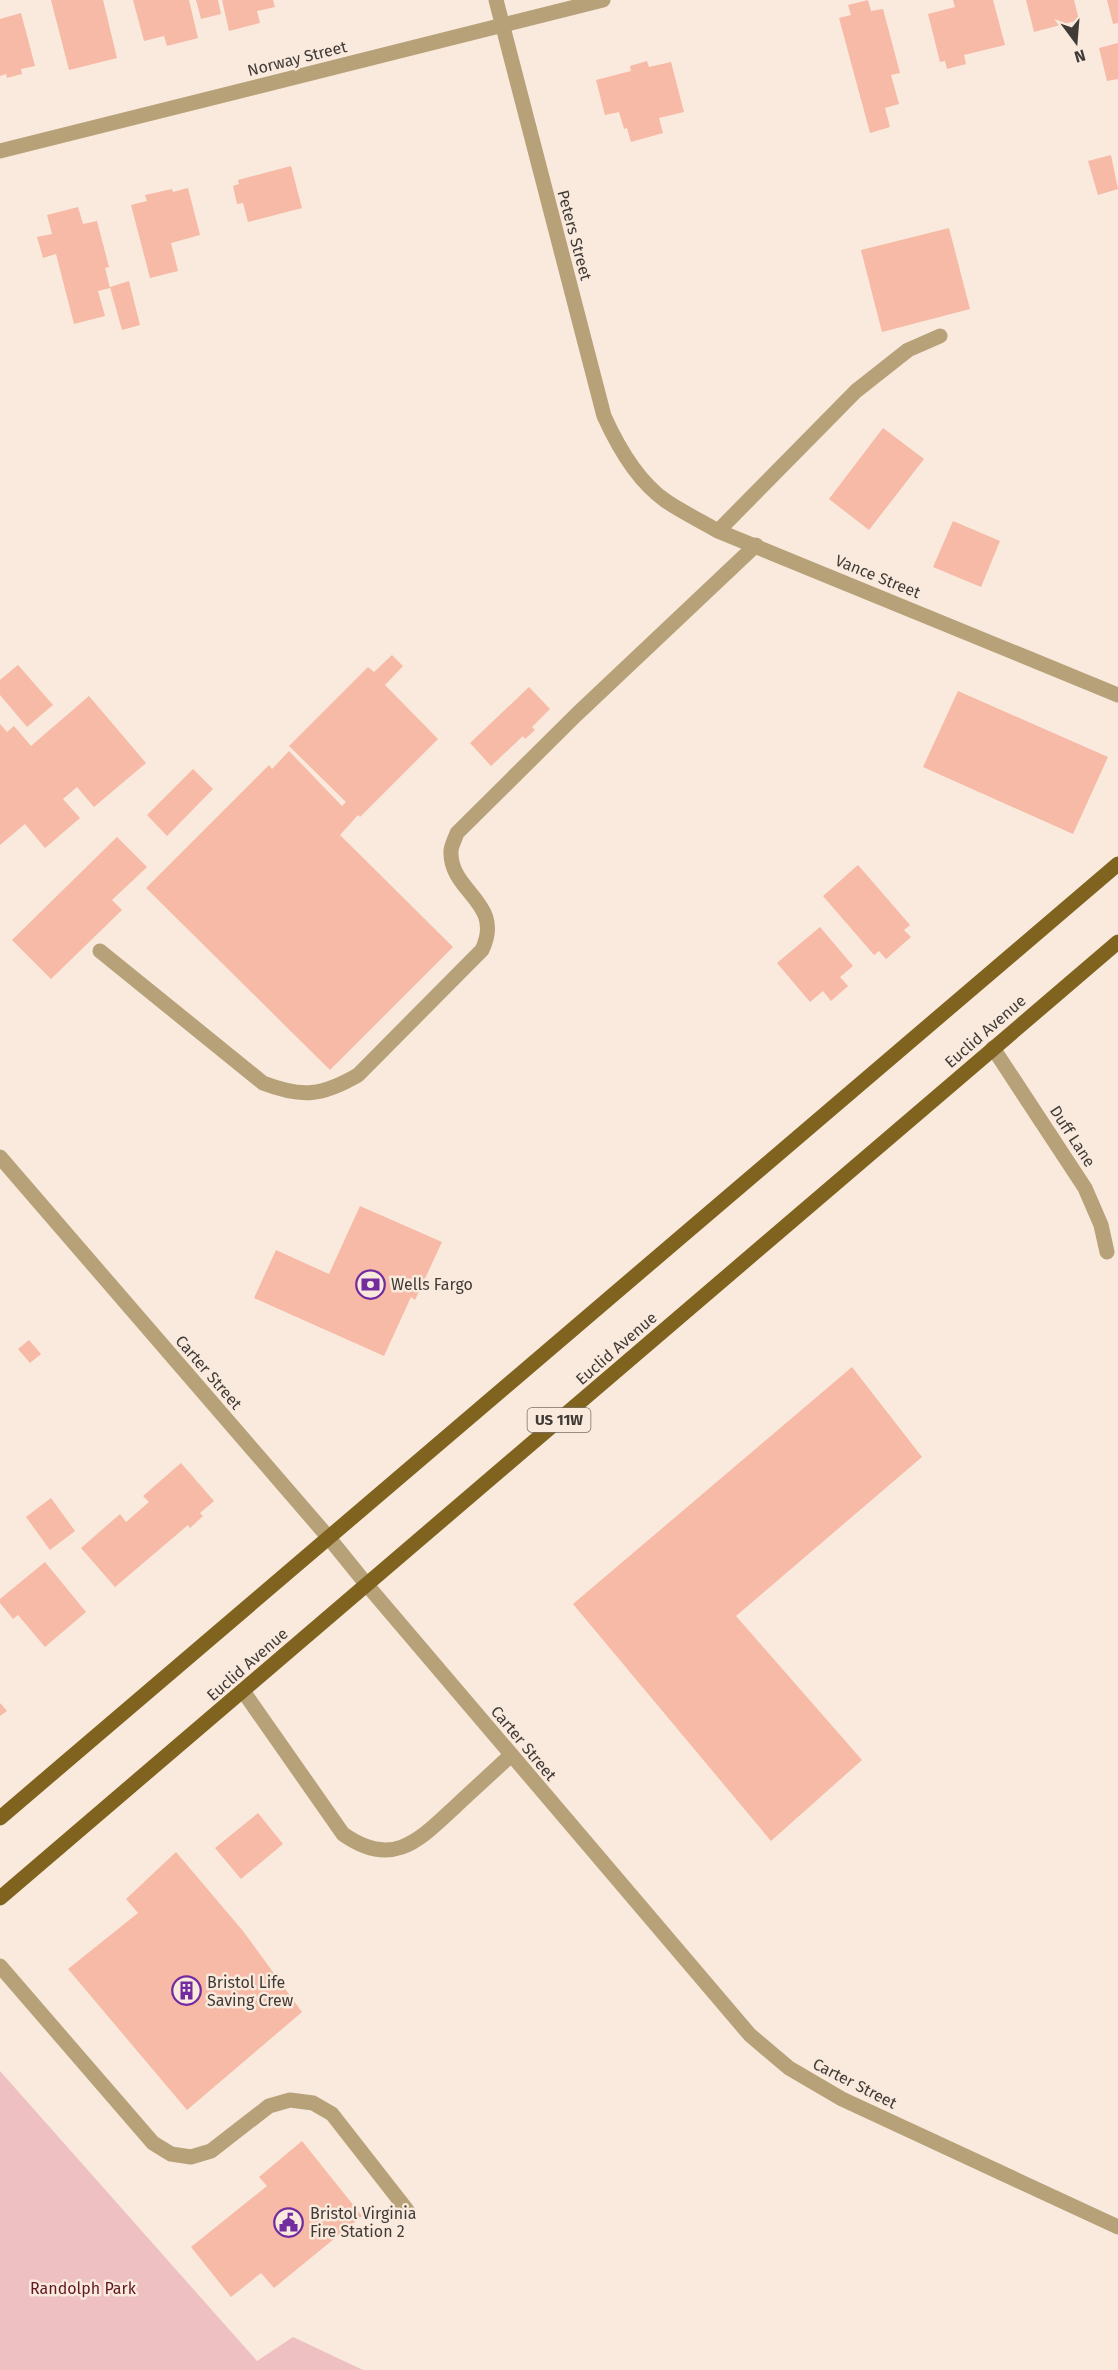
<svg xmlns="http://www.w3.org/2000/svg" width="1118" height="2370" font-family="'Fira Sans',sans-serif">
  <rect width="100%" height="100%" fill="#f9eadd"/>
  <polygon fill="#eec0c1" points="0,2071 257,2361 293,2337 363,2370 0,2370"/>
  <g fill="#f6baa6">
    <polygon points="51,0 103,0 117,58 69,70"/>
    <polygon points="133,0 189,0 198,38 167,46 164,36 144,41"/>
    <polygon points="196,0 218,0 221,14 201,19"/>
    <polygon points="222,0 273,0 275,7 257,11 260,23 229,31"/>
    <polygon points="868,0 871,11 883,9 900,73 891,75 899,104 885,108 890,127 870,133 839,18 851,15 848,5"/>
    <polygon points="953,0 993,0 1005,45 964,55 966,64 947,69 945,61 940,62 928,14 955,7"/>
    <polygon points="1026,0 1074,0 1079,20 1034,32"/>
    <polygon points="1107,0 1118,0 1118,23 1113,24"/>
    <polygon points="21,13 35,66 21,69 22,74 7,78 6,74 0,76 0,19"/>
    <polygon points="1118,43 1118,79 1107,81 1099,48"/>
    <polygon points="647,61 649,67 671,62 684,112 659,118 663,133 631,142 627,128 624,129 619,112 605,115 596,80 631,71 630,66"/>
    <polygon points="1111,155 1118,189 1098,195 1088,161"/>
    <polygon points="291,166 302,208 248,222 243,203 237,204 233,186 239,184 238,180"/>
    <polygon points="188,188 200,235 171,243 178,271 150,278 131,205 147,201 145,195 172,189 173,192"/>
    <polygon points="78,207 83,224 97,221 109,267 105,268 110,288 98,291 105,316 74,324 56,254 43,258 37,237 52,234 47,215"/>
    <polygon points="949,228 970,309 882,332 861,250"/>
    <polygon points="129,281 140,325 122,330 110,287"/>
    <polygon points="883,428 924,459 869,530 829,499"/>
    <polygon points="953,521 1000,541 981,587 933,567"/>
    <polygon points="392,655 403,666 385,685 438,739 360,817 358,815 340,835 453,947 330,1070 146,888 269,765 272,769 289,751 342,806 346,802 289,746 368,667 374,672"/>
    <polygon points="18,665 53,705 27,727 0,695 0,680"/>
    <polygon points="529,687 550,709 532,727 535,730 525,739 523,736 491,766 470,743"/>
    <polygon points="958,691 1108,757 1073,834 923,767"/>
    <polygon points="89,696 146,763 94,807 77,787 63,799 80,818 45,848 25,824 0,845 0,724 7,732 14,726 31,746"/>
    <polygon points="193,769 213,789 167,836 147,815"/>
    <polygon points="117,837 147,867 112,900 122,910 51,979 12,940"/>
    <polygon points="858,865 910,925 904,930 911,937 886,959 879,951 874,955 823,896"/>
    <polygon points="820,927 853,966 840,977 848,986 831,1001 823,991 810,1002 777,963"/>
    <polygon points="360,1206 442,1242 415,1300 411,1297 384,1356 254,1298 276,1250 329,1274"/>
    <polygon points="29,1340 41,1354 30,1363 18,1349"/>
    <polygon points="852,1367 922,1457 736,1616 862,1760 771,1841 573,1604"/>
    <polygon points="181,1463 214,1501 200,1513 203,1516 190,1528 188,1525 115,1587 81,1548 120,1514 126,1522 149,1502 143,1496"/>
    <polygon points="51,1498 75,1531 50,1550 26,1517"/>
    <polygon points="45,1562 86,1612 45,1647 18,1615 13,1619 0,1603 0,1599"/>
    <polygon points="0,1703 7,1711 0,1716"/>
    <polygon points="258,1813 283,1844 241,1879 215,1848"/>
    <polygon points="176,1852 243,1931 302,2012 187,2110 68,1969 138,1913 126,1899"/>
    <polygon points="302,2141 362,2216 274,2288 261,2273 231,2297 191,2247 267,2186 259,2177"/>
  </g>
  <g fill="none" stroke-linecap="round" stroke-linejoin="round">
    <g stroke="#b6a179" stroke-width="15">
      <polyline points="718,531 856,391 908,350 940,336"/>
      <path d="M100,951L263,1083C302,1098 322,1096 358,1075L482,950C505,902 449,892 451,851C451,846 455,839 457,833L576,715L756,545"/>
      <polyline points="993,1048 1085,1188 1101,1225 1107,1252"/>
      <path d="M243,1691L343,1834C394,1870 420,1839 457,1805C475,1788 493,1772 511,1755"/>
      <polyline points="0,1966 153,2143 171,2154 191,2157 211,2151 269,2106 290,2100 313,2103 332,2114 407,2210"/>
    </g>
    <g stroke="#b6a179" stroke-width="15">
      <polyline points="0,151 603,0"/>
      <polyline points="0,1157 329,1538 367,1585 750,2035 789,2068 842,2099 1118,2227"/>
    </g>
    <path stroke="#b6a179" stroke-width="15" d="M496,0L604,416C618,447 637,481 666,501C682,512 701,521 718,531L1118,695"/>
    <g stroke="#80631f" stroke-width="15">
      <polyline points="0,1818 1118,864"/>
      <polyline points="0,1898 1118,942"/>
    </g>
  </g>
  <defs>
    <symbol id="bank-ring" viewBox="-11 -11 22 22"><circle r="9.5" fill="#f9eadd" stroke="#722ca0" stroke-width="1.5"/><path d="M-6-4H6V4H-6ZM0-2.3a2.3 2.3 0 1 0 0 4.6a2.3 2.3 0 1 0 0-4.6Z" fill="#722ca0"/></symbol>
    <symbol id="building-ring" viewBox="-11 -11 22 22"><circle r="9.5" fill="#f9eadd" stroke="#722ca0" stroke-width="1.5"/><path d="M-4-6H4V6H1V3H-1V6H-4ZM-2.5-4.3h1.7v1.8h-1.7ZM.8-4.3h1.7v1.8H.8ZM-2.5-1h1.7V.8h-1.7ZM.8-1h1.7V.8H.8Z" fill="#722ca0"/></symbol>
    <symbol id="civic-ring" viewBox="-11 -11 22 22"><circle r="9.5" fill="#f9eadd" stroke="#722ca0" stroke-width="1.5"/><path d="M-.6-6.5H3V-4.5H.6V-3L4-1V1h2V6H-6V1h2V-1L-.6-3ZM-1.2 2.5V6h2.4V2.5Z" fill="#722ca0"/></symbol>
  </defs>
  <g fill-rule="evenodd">
    <use href="#bank-ring" x="354" y="1268" width="33" height="33"/>
    <use href="#building-ring" x="170" y="1974" width="33" height="33"/>
    <use href="#civic-ring" x="272" y="2206" width="33" height="33"/>
  </g>
  <g text-anchor="middle" stroke-width="5" stroke-linejoin="round" paint-order="stroke">
    <rect fill="#f9eadd" stroke="#787069" stroke-width="1.5" x="527.5" y="1408" width="63" height="24" rx="4.5"/>
    <g font-size="15" font-weight="bold" fill="#413b37">
      <text x="559" y="1425">US 11W</text>
    </g>
    <g font-size="16" fill="#413b37" stroke="#f9eadd">
      <text transform="translate(297 58) rotate(-14)" y="6">Norway Street</text>
      <text transform="translate(575 235) rotate(75)" y="6">Peters Street</text>
      <text transform="translate(878 576) rotate(22)" y="6">Vance Street</text>
      <text transform="translate(985 1031) rotate(-41)" y="6">Euclid Avenue</text>
      <text transform="translate(1073 1136) rotate(57)" y="6">Duff Lane</text>
      <text transform="translate(616 1348) rotate(-41)" y="6">Euclid Avenue</text>
      <text transform="translate(209 1372) rotate(49)" y="6">Carter Street</text>
      <text transform="translate(247 1664) rotate(-41)" y="6">Euclid Avenue</text>
      <text transform="translate(524 1743) rotate(50)" y="6">Carter Street</text>
      <text transform="translate(855 2083) rotate(27)" y="6">Carter Street</text>
    </g>
    <g font-size="16" fill="#413b37" stroke="#f9eadd" text-anchor="start">
      <text x="391" y="1290">Wells Fargo</text>
      <text x="207" y="1988">Bristol Life<tspan x="207" dy="18">Saving Crew</tspan></text>
      <text x="310" y="2219">Bristol Virginia<tspan x="310" dy="18">Fire Station 2</tspan></text>
    </g>
    <g font-size="16" fill="#601722" stroke="#f9eadd">
      <text x="83" y="2294">Randolph Park</text>
    </g>
  </g>
  <g transform="translate(1076 42) rotate(164)" stroke="#f9eadd" stroke-width="4.5" paint-order="stroke">
  <path d="M0-4.5L10 22L0 15L-10 22Z" fill="#413b37"/>
  <text y="-9" font-size="16" font-weight="bold" text-anchor="middle" fill="#413b37">N</text>
  </g>
</svg>
